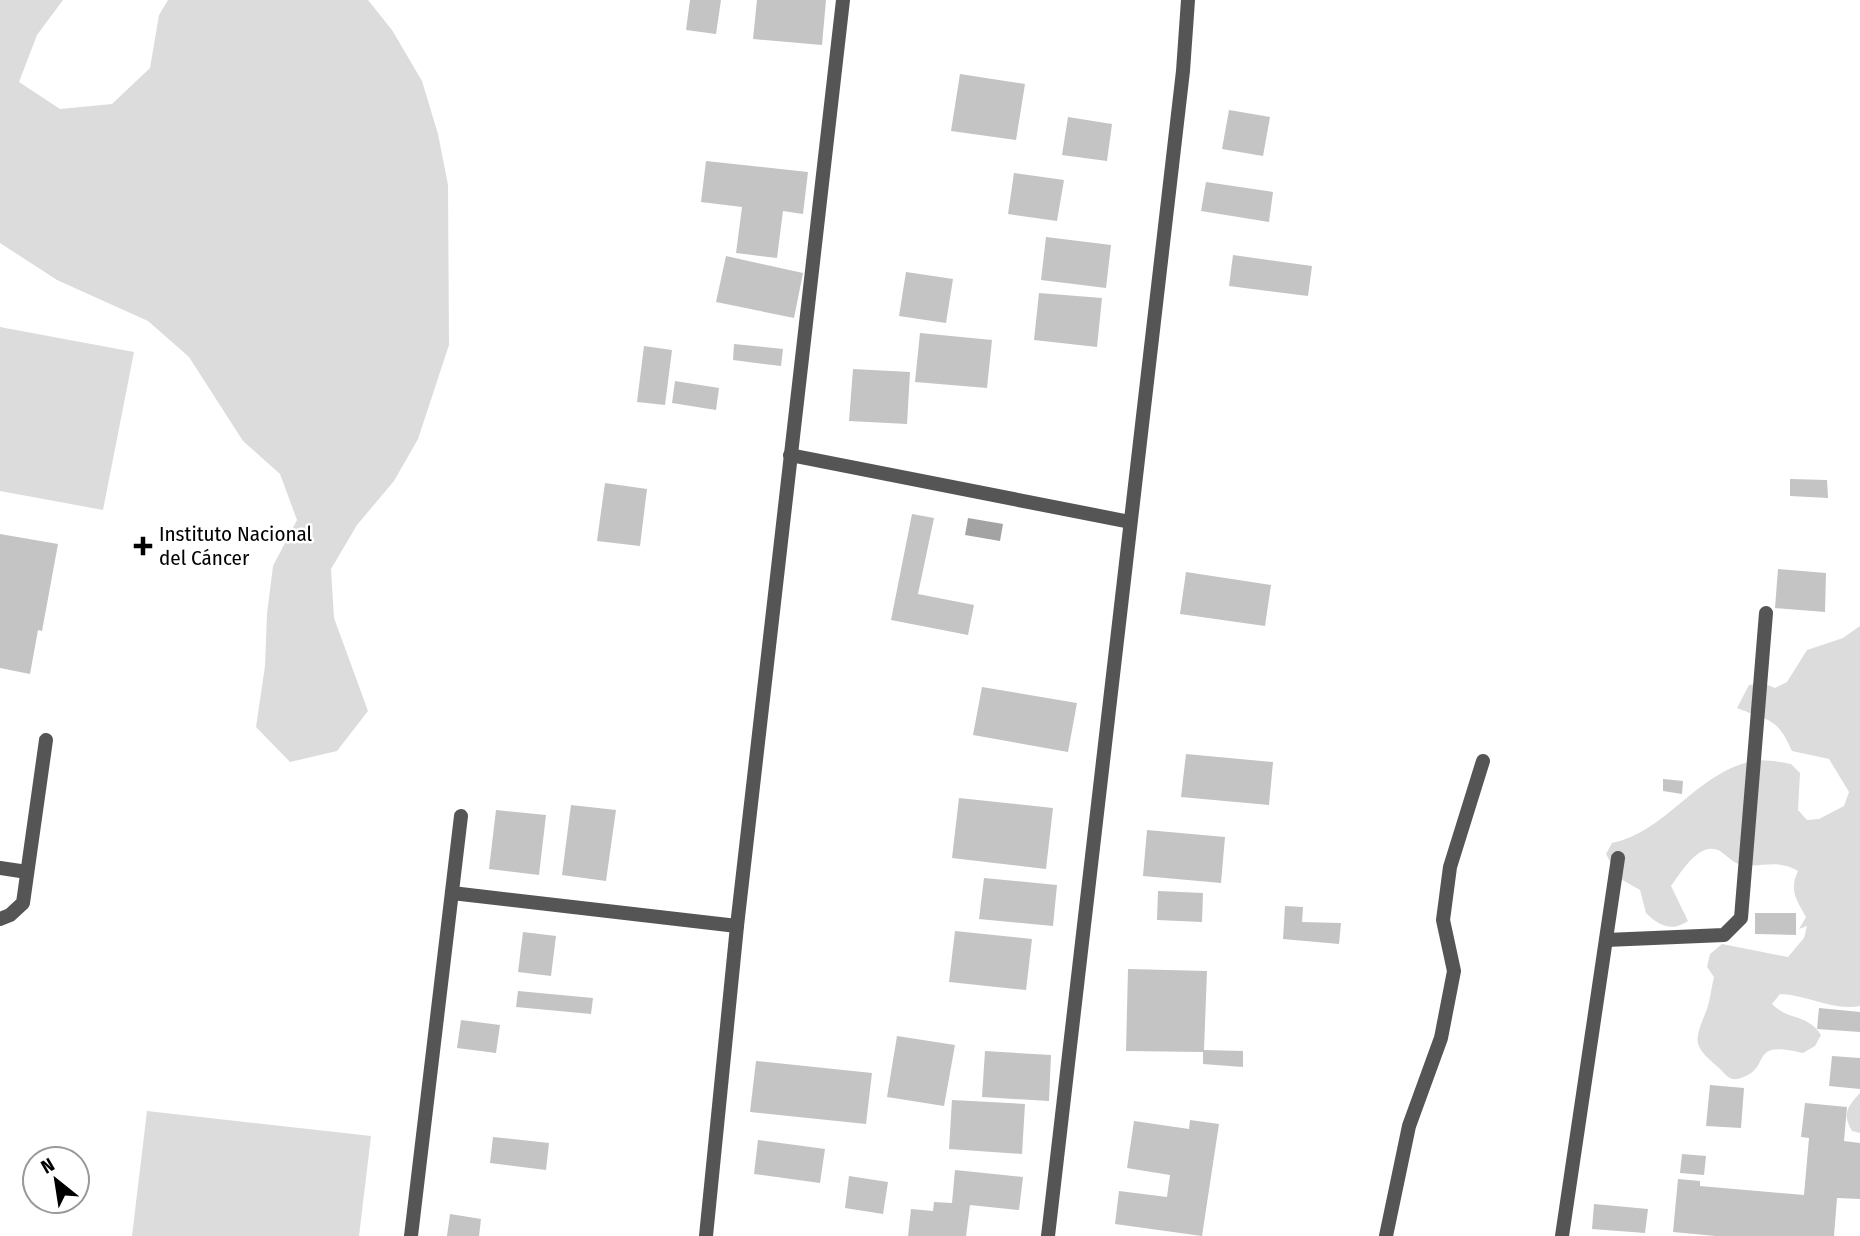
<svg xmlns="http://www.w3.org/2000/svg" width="1860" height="1236" font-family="'Fira Sans Condensed',sans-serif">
  <rect width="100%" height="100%" fill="#fff"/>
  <g fill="#dcdcdc">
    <polygon points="0,0 63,0 37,35 19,82 60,109 112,104 150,68 159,15 168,0 368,0 392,30 422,81 438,134 448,185 449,345 418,439 394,481 357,525 331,569 334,618 368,711 337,751 290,762 256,727 265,666 267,614 273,566 297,520 280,474 243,441 189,357 148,321 57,280 0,243"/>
    <polygon points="0,327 134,352 103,510 0,491"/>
    <path d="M1860,626V1006C1831,1011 1809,995 1780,994L1772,1004C1787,1020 1808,1014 1821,1035L1815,1046L1803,1053C1746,1039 1774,1067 1741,1078C1730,1082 1726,1075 1719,1068C1694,1046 1693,1044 1705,1014C1710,1003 1711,989 1714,977L1707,967L1710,954L1722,944L1788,957L1804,938L1807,926L1799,929L1806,917C1796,899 1789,890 1798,871C1776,858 1760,869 1739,864C1732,862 1726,855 1720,851C1699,840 1681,873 1671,886L1688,921C1672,932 1659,926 1646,913L1640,890L1619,878L1606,854L1612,843C1666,832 1697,772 1753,761C1765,759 1779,762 1791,764L1800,773L1798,810L1807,820L1819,819L1844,806L1849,792L1829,759L1792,751C1777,717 1769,721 1737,708L1749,685L1762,683L1775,688L1787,682L1807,650L1843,638Z"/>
    <path d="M1860,1093V1133L1852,1131C1842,1114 1847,1107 1860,1093Z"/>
    <polygon points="147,1111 371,1136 359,1236 132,1236"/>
  </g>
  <polygon fill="#a3a3a3" points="968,518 1003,524 1000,541 965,535"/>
  <g fill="#c4c4c4">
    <polygon points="690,0 721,0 716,34 686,30"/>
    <polygon points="757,0 826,0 822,45 753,39"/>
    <polygon points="960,74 1025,84 1016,140 951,131"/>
    <polygon points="1229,110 1270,117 1263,156 1222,149"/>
    <polygon points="1068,117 1112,124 1107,161 1062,155"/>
    <polygon points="706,161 808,172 803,214 783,211 777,258 736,253 742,207 701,202"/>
    <polygon points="1014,173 1064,180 1057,221 1008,214"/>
    <polygon points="1206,182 1273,192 1269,222 1201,211"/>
    <polygon points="1046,237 1111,245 1106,288 1041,280"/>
    <polygon points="1233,255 1312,266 1308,296 1229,286"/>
    <polygon points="726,256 803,273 794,318 716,302"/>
    <polygon points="906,272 953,279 946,323 899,316"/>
    <polygon points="1039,293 1102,298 1097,347 1034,340"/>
    <polygon points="920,333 992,340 987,388 915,382"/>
    <polygon points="734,344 783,349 781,366 733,360"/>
    <polygon points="644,346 672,350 665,405 637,402"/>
    <polygon points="853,369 910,372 907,424 849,421"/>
    <polygon points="675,381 719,388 716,410 672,403"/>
    <polygon points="1790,479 1827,480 1828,498 1790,496"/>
    <polygon points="605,483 647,489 640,546 597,541"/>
    <polygon points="912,514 934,518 918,594 974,605 968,635 891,620"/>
    <polygon points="0,534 58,544 42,631 38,630 30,674 0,668"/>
    <polygon points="1778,569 1826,573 1825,612 1775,608"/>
    <polygon points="1186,572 1271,585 1265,626 1180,614"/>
    <polygon points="982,687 1077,703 1068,752 973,735"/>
    <polygon points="1186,754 1273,762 1269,805 1181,797"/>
    <polygon points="1663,779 1683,781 1682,794 1663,791"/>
    <polygon points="959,798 1053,808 1046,869 952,858"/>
    <polygon points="571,805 616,810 606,881 562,875"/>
    <polygon points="496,810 546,815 539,875 489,869"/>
    <polygon points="1147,830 1225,837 1221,883 1143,876"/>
    <polygon points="984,878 1057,885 1053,926 979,919"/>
    <polygon points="1158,891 1203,893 1202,922 1157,920"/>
    <polygon points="1285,906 1303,907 1302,922 1341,923 1339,944 1283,939"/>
    <polygon points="1755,913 1796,913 1796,935 1755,934"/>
    <polygon points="955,931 1032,939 1026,990 949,982"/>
    <polygon points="523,932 556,936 551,976 518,972"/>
    <polygon points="1128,969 1207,971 1204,1050 1243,1051 1243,1067 1203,1064 1203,1052 1126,1051"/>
    <polygon points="518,991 593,998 591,1014 516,1007"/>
    <polygon points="1819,1008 1860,1012 1860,1032 1817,1029"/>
    <polygon points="461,1020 500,1025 496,1053 457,1048"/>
    <polygon points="897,1036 955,1045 944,1106 887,1097"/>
    <polygon points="985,1051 1051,1055 1049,1101 982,1097"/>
    <polygon points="1832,1056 1860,1058 1860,1089 1829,1086"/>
    <polygon points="756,1061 872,1073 866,1124 750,1112"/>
    <polygon points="1710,1085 1744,1088 1741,1128 1706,1126"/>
    <polygon points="952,1100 1025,1104 1022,1154 949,1149"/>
    <polygon points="1805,1103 1847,1107 1844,1141 1860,1143 1860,1199 1837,1198 1834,1236 1716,1236 1673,1232 1678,1179 1700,1181 1700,1186 1804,1195 1809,1138 1801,1137"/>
    <polygon points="1190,1120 1219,1124 1202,1236 1115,1224 1119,1191 1167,1197 1170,1175 1127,1168 1134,1121 1189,1129"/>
    <polygon points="493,1137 549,1143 546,1170 490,1163"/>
    <polygon points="758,1140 825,1149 820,1183 754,1174"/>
    <polygon points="1682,1154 1706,1156 1704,1175 1680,1173"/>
    <polygon points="955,1170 1023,1177 1019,1210 970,1205 966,1236 908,1236 911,1209 933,1211 934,1202 952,1203"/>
    <polygon points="849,1176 888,1182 883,1214 845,1208"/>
    <polygon points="1594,1204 1648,1209 1645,1233 1592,1229"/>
    <polygon points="450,1214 481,1219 479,1236 447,1236"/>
  </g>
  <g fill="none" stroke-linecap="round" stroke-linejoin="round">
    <g stroke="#555" stroke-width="14">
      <polyline points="0,868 27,872"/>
      <polyline points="0,919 10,915 23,903 46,740"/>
      <polyline points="1606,940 1724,935 1741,918 1766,613"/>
      <polyline points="1386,1236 1409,1126 1441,1038 1454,971 1443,920 1450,867 1483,761"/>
      <polyline points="1562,1236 1618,858"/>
    </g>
    <g stroke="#555" stroke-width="14">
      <polyline points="790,455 1130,522"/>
      <polyline points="452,893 737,926"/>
      <polyline points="411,1236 461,816"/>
      <polyline points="706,1236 737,926 843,0"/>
      <polyline points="1048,1236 1183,71 1188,0"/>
    </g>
  </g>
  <path fill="#000" stroke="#fff" stroke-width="2.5" d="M139.5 535.5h7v7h7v7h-7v7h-7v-7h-7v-7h7z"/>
  <g text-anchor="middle" stroke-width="5" stroke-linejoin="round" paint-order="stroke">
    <g font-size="21" fill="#000" stroke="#fff" text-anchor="start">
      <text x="159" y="541">Instituto Nacional<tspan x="159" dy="24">del Cáncer</tspan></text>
    </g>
  </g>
  <g transform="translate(56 1180) rotate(330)"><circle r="33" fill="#ffffff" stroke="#999999" stroke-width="2"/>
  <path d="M0-5L12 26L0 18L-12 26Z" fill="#000000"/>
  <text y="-10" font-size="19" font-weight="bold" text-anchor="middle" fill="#000000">N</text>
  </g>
</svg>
